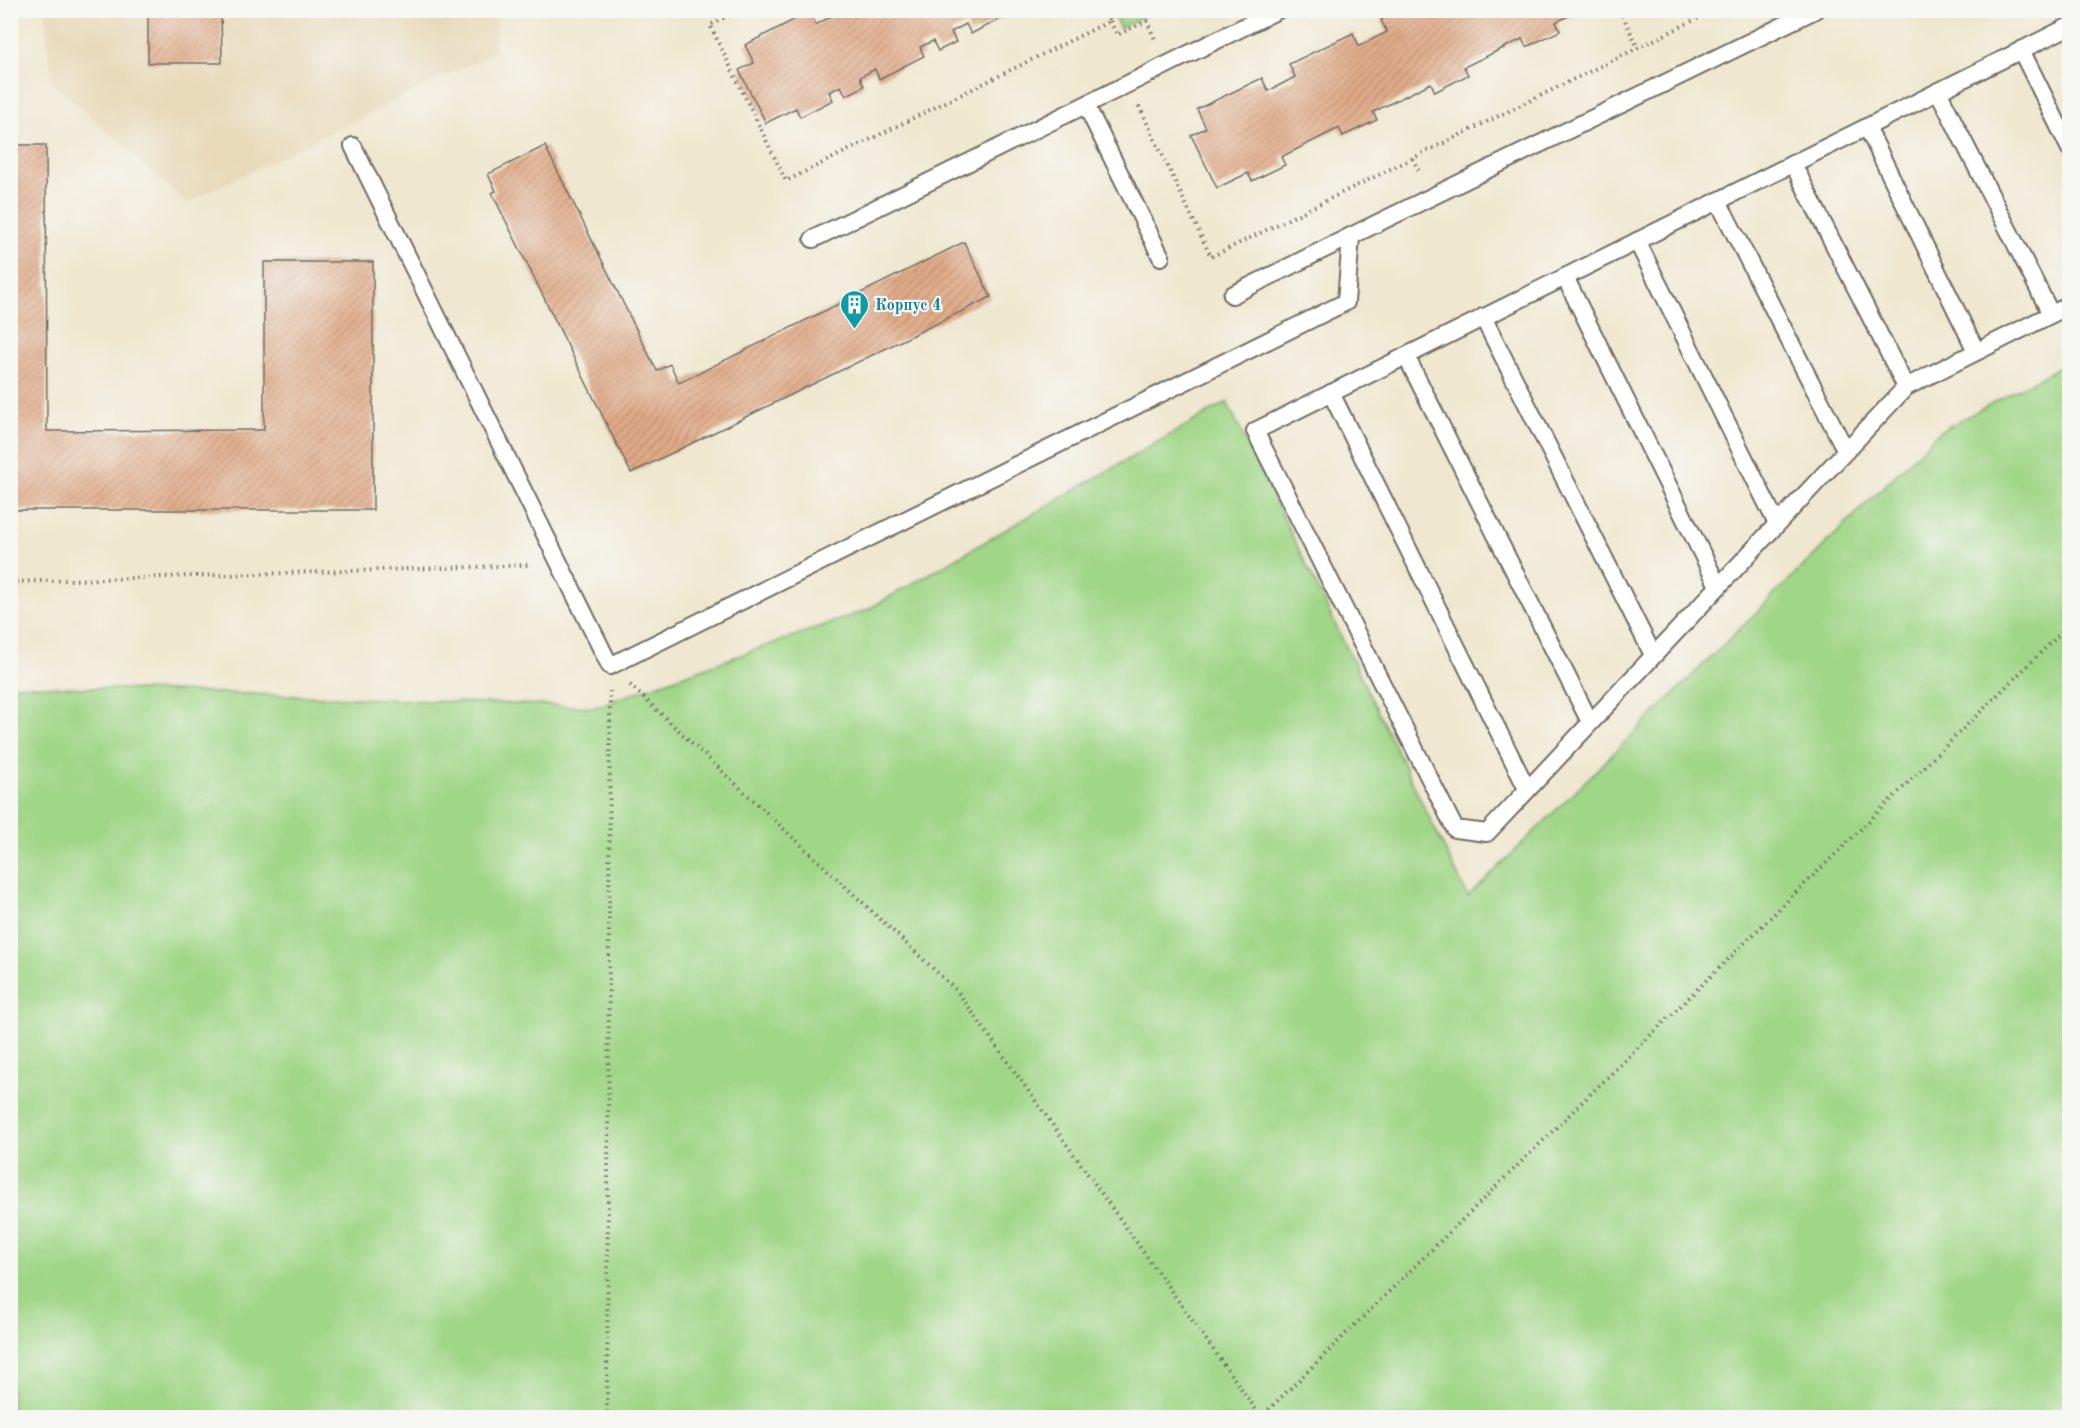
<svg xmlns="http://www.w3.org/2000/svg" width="2080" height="1428" font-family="'Old Standard TT',serif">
  <defs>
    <pattern id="building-hatch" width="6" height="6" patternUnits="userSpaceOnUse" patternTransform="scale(1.5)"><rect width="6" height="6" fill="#e1ab88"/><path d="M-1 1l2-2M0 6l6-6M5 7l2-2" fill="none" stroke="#b78b6f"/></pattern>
  </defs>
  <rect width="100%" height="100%" fill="#f6f6f2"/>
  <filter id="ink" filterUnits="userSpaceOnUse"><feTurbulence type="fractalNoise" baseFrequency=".0167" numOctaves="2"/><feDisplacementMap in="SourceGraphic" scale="12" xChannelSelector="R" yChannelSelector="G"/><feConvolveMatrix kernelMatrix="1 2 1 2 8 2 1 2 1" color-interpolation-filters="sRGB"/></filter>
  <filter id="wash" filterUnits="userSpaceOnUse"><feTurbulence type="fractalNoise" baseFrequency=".008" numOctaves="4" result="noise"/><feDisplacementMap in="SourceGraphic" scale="24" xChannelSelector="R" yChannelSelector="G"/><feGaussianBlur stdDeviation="1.35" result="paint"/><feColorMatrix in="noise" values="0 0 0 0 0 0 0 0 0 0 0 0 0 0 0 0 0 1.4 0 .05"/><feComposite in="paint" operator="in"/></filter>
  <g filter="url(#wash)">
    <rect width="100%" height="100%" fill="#efe7cf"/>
    <polygon fill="#e8d9ba" points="45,11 497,11 495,52 186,203 52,82"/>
    <g fill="#a0d687" stroke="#668059" stroke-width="1.5">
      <polygon points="1111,11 1155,11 1120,28"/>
      <polygon points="2069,362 2069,1417 11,1417 11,685 595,707 867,610 1227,402 1468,897 1940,431"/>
    </g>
    <g id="blocks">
      <g fill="url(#building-hatch)">
        <polygon points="148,10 221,10 222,63 148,63"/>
        <polygon points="842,10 1017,10 971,34 966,24 951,32 956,42 938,51 933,41 920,47 924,56 879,79 875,69 860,77 864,86 846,96 841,86 829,92 833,100 800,117 796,108 766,123 739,70 754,63 745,45 809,12 816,25"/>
        <polygon points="1400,10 1581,10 1556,22 1560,31 1526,47 1522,39 1464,67 1468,75 1435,92 1431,83 1373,112 1377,120 1343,136 1339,128 1281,157 1285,165 1252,181 1248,173 1217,188 1191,135 1206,128 1197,109 1262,78 1268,91 1282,84 1295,77 1289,64 1353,33 1359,46 1387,32 1381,20"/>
        <polygon points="10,145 46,145 47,431 264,430 264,262 373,262 373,510 10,510"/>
        <polygon points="545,146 657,371 670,364 679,383 964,242 991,297 631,473 492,193 496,191 488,174"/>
      </g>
    </g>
  </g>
  <g filter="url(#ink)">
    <use href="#blocks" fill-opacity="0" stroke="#706d64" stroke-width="1.5"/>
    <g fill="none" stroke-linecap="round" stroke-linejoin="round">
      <defs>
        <g id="lane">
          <polyline points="2070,26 1255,431 1455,829 1487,833 1906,387 2070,305"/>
          <polyline points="2021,50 2070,149"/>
          <polyline points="1938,91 2051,314"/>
          <polyline points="1086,105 1161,257"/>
          <polyline points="1867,127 1976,351"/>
          <polyline points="353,146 610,666 1346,302 1351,236 1815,10"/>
          <polyline points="1793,164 1906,387"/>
          <polyline points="1718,201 1846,451"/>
          <polyline points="813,239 1278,10"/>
          <polyline points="1637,241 1777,524"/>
          <polyline points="1565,277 1718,586"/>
          <polyline points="1232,295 1351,236"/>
          <polyline points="1483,317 1653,655"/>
          <polyline points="1406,356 1590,722"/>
          <polyline points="1331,393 1527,789"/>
        </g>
      </defs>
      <use href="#lane" stroke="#706d64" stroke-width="20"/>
      <g stroke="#706d64" stroke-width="4" stroke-dasharray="1.5 4.5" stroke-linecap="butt">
        <polyline points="740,10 710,25 786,181 1110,21 1105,10"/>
        <polyline points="1620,10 1638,48"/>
        <polyline points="1303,18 1319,10"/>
        <polyline points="1110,21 1117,35 1147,21 1156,42"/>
        <polyline points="1139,106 1211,257 1715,10"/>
        <polyline points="1413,158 1420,174"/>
        <polyline points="10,582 531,565"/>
        <polyline points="630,685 957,991 1262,1418"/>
        <polyline points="607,1418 610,691"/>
        <polyline points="1260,1418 2070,624"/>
      </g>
      <use href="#lane" stroke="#fff" stroke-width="16"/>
    </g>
  </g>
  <defs>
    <symbol id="building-pin" viewBox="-11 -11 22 30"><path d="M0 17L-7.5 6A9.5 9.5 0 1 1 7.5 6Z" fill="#0f9aa8" stroke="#f6f6f2"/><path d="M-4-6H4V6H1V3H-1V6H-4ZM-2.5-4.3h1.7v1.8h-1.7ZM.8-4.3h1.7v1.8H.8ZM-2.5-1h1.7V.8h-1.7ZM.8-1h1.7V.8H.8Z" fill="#fff"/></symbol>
  </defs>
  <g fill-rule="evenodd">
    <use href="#building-pin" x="838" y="288" width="33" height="45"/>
  </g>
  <g text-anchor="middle" stroke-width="4.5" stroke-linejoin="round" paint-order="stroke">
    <g font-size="16" font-weight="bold" fill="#0d838f" stroke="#f6f6f2" text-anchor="start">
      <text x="875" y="310">Корпус 4</text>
    </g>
  </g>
  <rect width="2080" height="1428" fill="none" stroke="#f6f6f2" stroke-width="36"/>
</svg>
